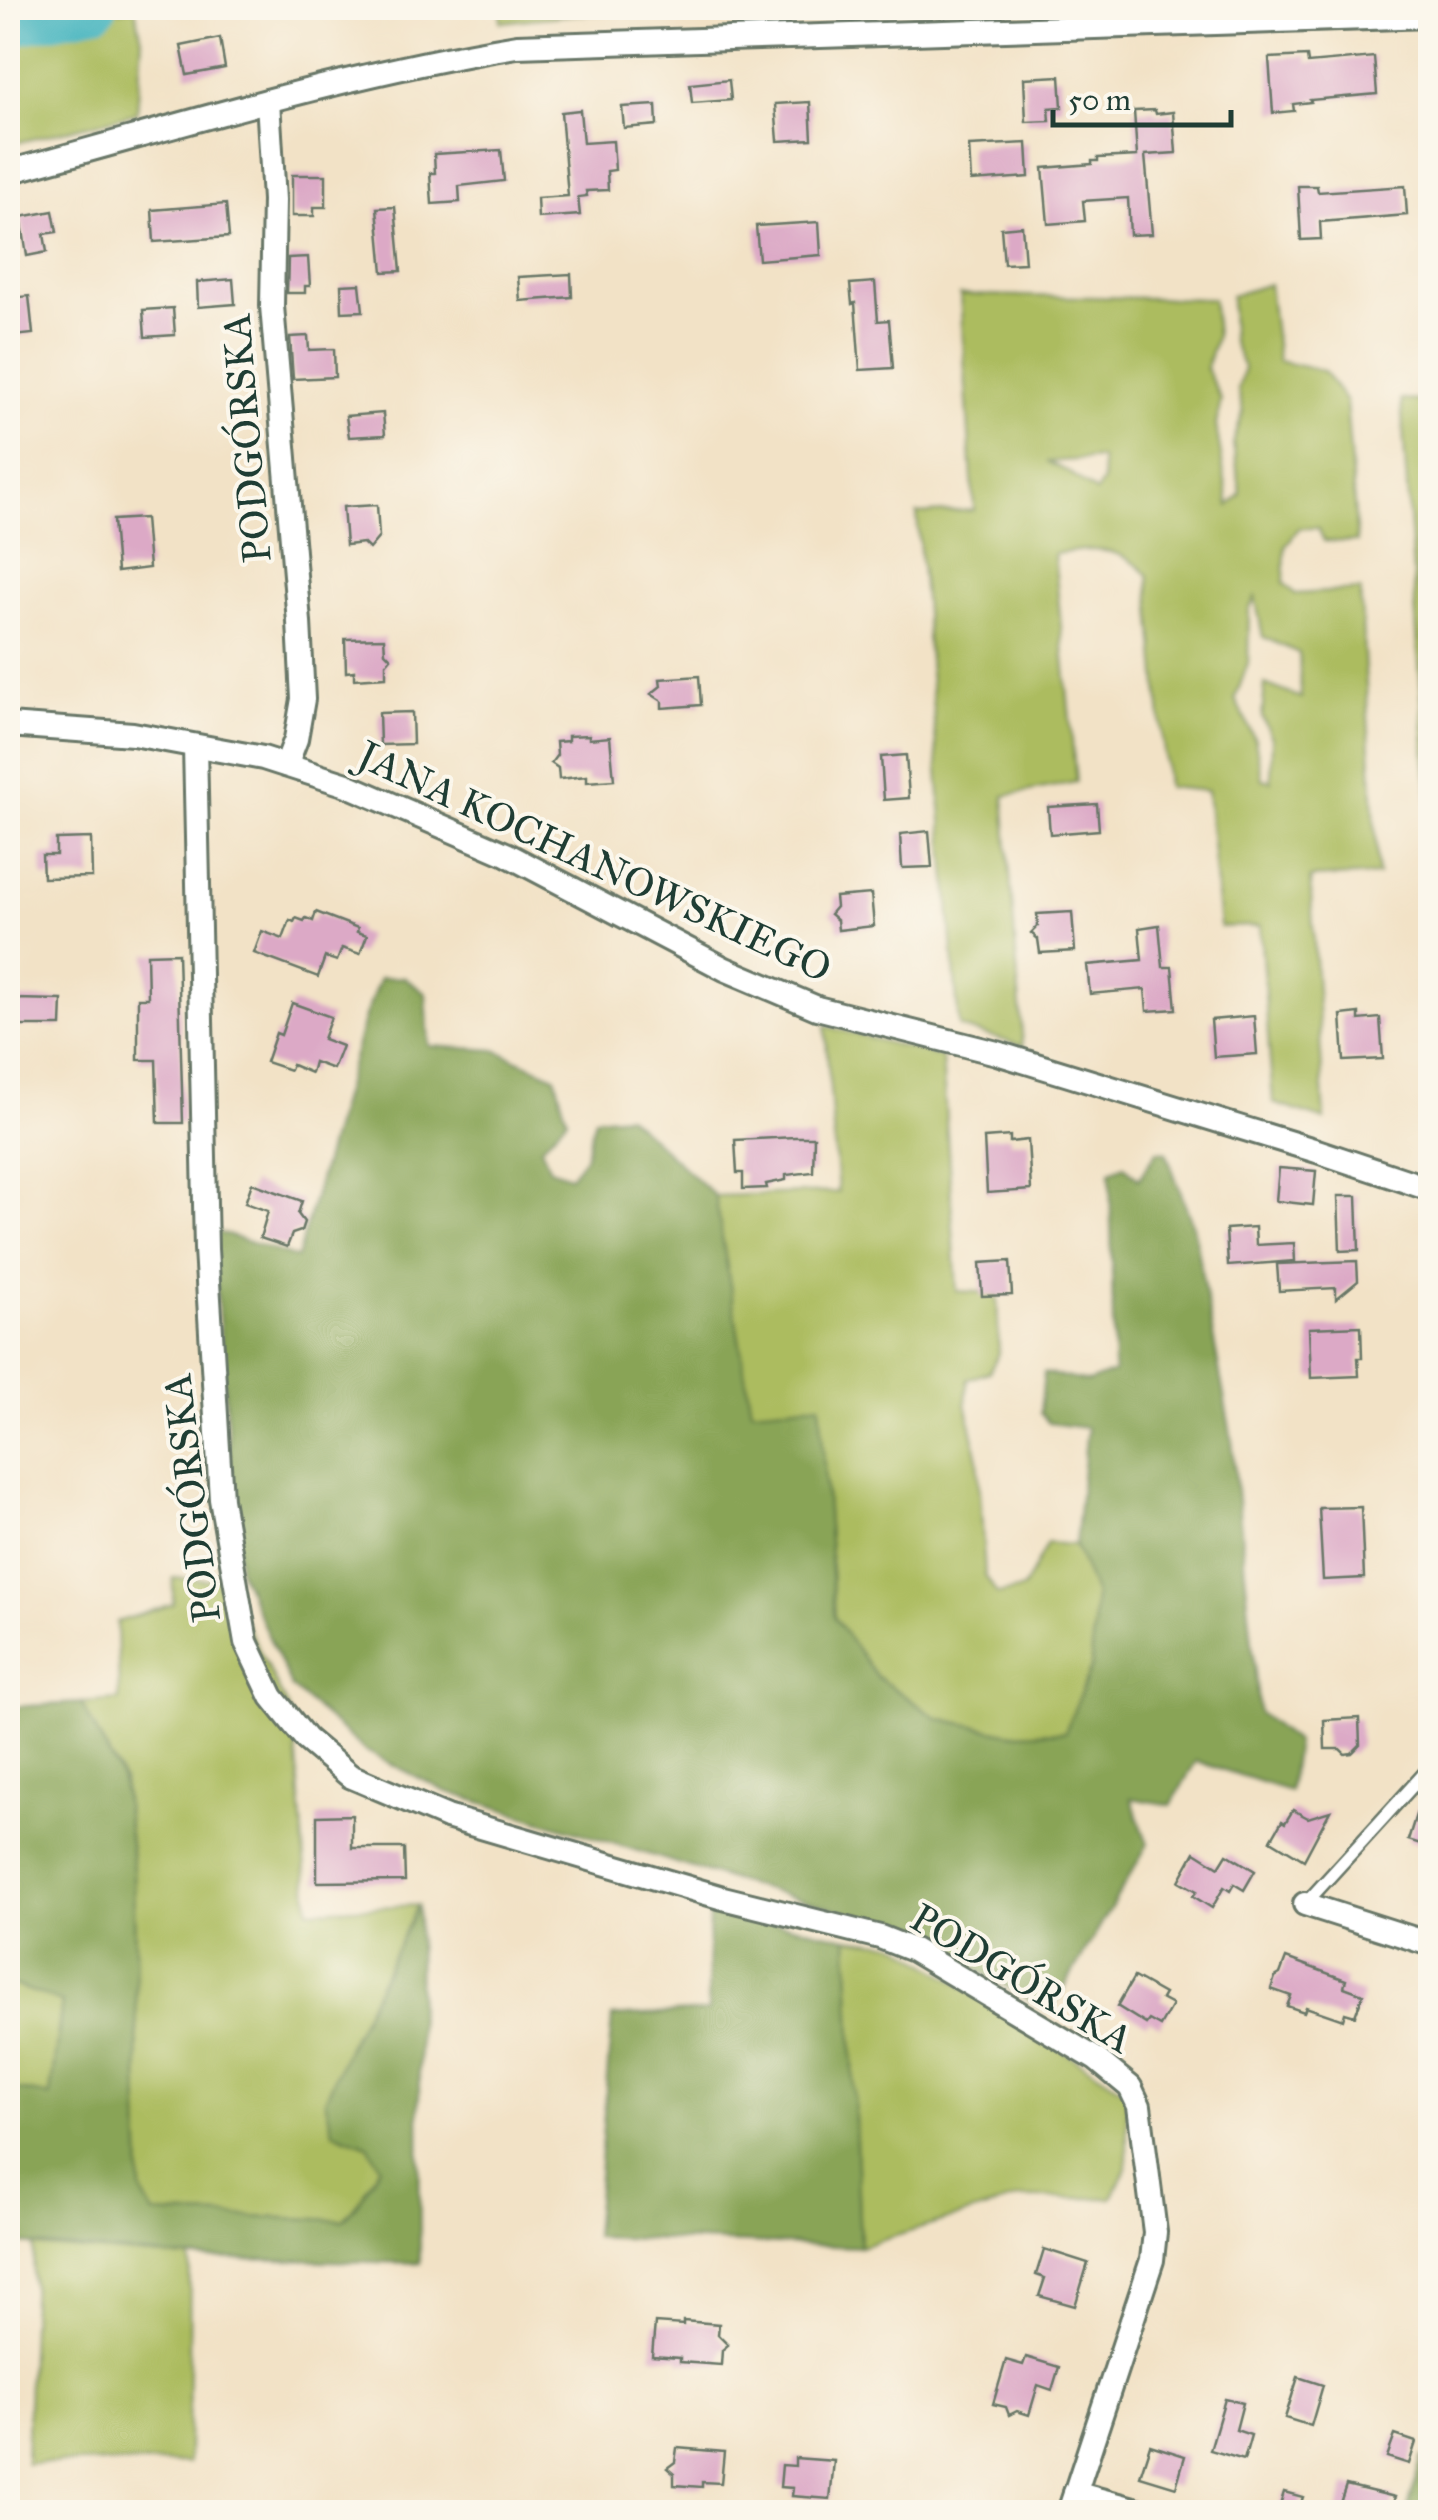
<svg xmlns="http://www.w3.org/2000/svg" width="1438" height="2520" font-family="'IM FELL Great Primer',serif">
  <rect width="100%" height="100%" fill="#fbf7ec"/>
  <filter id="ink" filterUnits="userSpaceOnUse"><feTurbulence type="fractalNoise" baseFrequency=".01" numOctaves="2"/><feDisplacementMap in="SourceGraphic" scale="20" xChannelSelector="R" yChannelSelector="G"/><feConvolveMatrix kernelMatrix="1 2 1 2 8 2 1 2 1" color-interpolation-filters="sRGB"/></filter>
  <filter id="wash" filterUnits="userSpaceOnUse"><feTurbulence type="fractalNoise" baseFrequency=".0048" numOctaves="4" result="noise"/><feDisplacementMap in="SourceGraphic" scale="40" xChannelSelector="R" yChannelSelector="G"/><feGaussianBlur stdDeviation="2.25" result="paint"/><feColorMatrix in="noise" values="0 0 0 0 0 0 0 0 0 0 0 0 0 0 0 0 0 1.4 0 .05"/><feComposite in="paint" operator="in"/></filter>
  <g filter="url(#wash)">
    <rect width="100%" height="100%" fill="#f2e2c6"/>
    <g fill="#acbc5f" stroke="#667c4a" stroke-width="2.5" fill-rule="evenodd">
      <polygon points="131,8 135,8 142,39 137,113 8,145 8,34"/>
      <polygon points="500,8 905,8 577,14 501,22"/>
      <path d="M1269,284L1278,361L1324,371L1346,402L1357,542L1324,541L1318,528H1299L1285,547L1284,583L1295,594L1360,590L1378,875L1310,878L1325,1120L1273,1103L1260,926L1220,927L1207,791L1167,787L1148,575C1119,545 1093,548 1054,554L1076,782L1004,796L1023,1046L959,1027L917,514L974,510L960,295L1213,299L1216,337L1206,368L1221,400L1216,425L1229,506L1241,494L1233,444L1243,412L1238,389L1244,368L1232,341L1231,296ZM1101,458L1103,481L1096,492L1067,471L1047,462ZM1255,597L1263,637L1299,653L1301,698L1265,684L1262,717L1272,738L1271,781L1262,779L1255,740L1235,699L1248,663L1249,610Z"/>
      <polygon points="1401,400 1430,401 1430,820"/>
      <polygon points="825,1026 942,1057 957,1291 997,1293 999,1353 989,1372 968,1379 966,1403 978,1459 985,1575 997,1594 1023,1589 1047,1543 1075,1545 1095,1594 1091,1668 1066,1732 1011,1734 937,1718 877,1677 834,1617 820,1404 751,1411 715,1196 838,1192"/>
      <polygon points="173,1578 224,1580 294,1720 309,1910 418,1905 346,2051 326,2100 334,2132 368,2145 380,2166 362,2197 344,2220 154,2214 141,2192 133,1869 123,1780 81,1703 119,1700 117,1622 173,1604"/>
      <polygon points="848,1938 897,1944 1127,2092 1127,2167 1112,2198 1019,2198 860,2247"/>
      <polygon points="8,1983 62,2001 50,2096 8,2088"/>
      <polygon points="34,2246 190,2258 188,2463 26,2463"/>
    </g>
    <g fill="#89a456" stroke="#547045" stroke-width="2.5">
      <polygon points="404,977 426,994 429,1046 495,1050 555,1076 567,1119 541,1147 550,1169 570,1176 585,1157 595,1118 627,1115 715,1196 751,1410 820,1404 834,1617 877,1677 937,1718 1011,1734 1065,1732 1091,1668 1095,1595 1075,1545 1087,1428 1049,1423 1040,1413 1044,1373 1089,1382 1114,1372 1110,1171 1124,1165 1139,1179 1157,1151 1166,1152 1193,1226 1232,1440 1259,1713 1296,1742 1289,1791 1196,1761 1171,1805 1131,1798 1148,1844 1050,2012 905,1928 728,1879 445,1791 364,1750 291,1687 239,1570 212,1230 297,1258 365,1016 380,978"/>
      <polygon points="81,1703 122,1780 133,1869 141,2191 153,2214 344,2220 362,2197 380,2166 368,2145 333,2132 325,2100 346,2051 418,1905 420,2263 190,2258 8,2243 8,2088 50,2096 62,2002 8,1983 8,1707"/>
      <polygon points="709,1908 848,1938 860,2247 594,2237 612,2017 708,2011"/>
      <polygon points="1422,2457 1430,2460 1430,2512 1407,2512"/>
    </g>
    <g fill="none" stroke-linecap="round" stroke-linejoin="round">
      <polyline stroke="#46b5bf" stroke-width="42" points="8,26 96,8"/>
    </g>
    <g id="blocks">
      <g fill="#dca9c6">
        <polygon points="220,38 225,68 187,75 181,46"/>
        <polygon points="1307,56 1308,63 1374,57 1377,94 1310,100 1311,102 1293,104 1294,111 1273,113 1269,58"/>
        <polygon points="1060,76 1062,107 1049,108 1050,121 1026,122 1024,78"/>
        <polygon points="729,80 731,100 692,103 690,84"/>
        <polygon points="810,102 812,139 778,141 775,104"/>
        <polygon points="656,105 657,125 624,128 622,107"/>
        <polygon points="580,110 583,143 613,141 615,170 607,171 608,190 586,191 587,196 578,197 580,215 538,218 537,198 568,196 561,112"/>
        <polygon points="1155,110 1156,114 1173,112 1176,153 1145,155 1152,234 1130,235 1128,198 1083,201 1085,221 1048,224 1043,168 1092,164 1092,161 1098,161 1098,158 1137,156 1134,111"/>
        <polygon points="1027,143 1029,177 971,181 969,146"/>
        <polygon points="501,150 504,181 459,186 460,202 432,204 430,173 435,173 434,154"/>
        <polygon points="292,175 326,175 326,207 314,207 314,216 292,216"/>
        <polygon points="1298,186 1317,186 1318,192 1405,186 1407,215 1320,222 1321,239 1301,240"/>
        <polygon points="226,204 229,237 154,242 152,210"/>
        <polygon points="395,207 401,271 383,272 377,208"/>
        <polygon points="53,211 57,232 44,234 47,252 27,256 21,217"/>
        <polygon points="819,222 821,255 759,260 756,226"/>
        <polygon points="1022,226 1025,263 1004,264 1001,228"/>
        <polygon points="308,257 310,286 305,286 305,293 287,293 288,258"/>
        <polygon points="571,274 572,297 520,301 518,277"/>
        <polygon points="233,279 235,304 198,307 197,282"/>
        <polygon points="875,282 878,321 889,320 893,368 860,370 855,303 852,304 850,284"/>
        <polygon points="360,284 363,311 342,312 341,285"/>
        <polygon points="29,296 33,334 14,336 10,298"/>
        <polygon points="173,308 175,335 145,337 143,310"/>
        <polygon points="308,336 309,350 334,349 335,377 293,379 290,337"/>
        <polygon points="383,413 385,435 349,437 346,416"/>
        <polygon points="377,505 379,537 369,549 363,543 346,545 343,507"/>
        <polygon points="145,518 149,568 117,572 113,520"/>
        <polygon points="384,638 385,652 391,658 386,664 386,677 354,679 354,671 346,672 345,639"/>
        <polygon points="699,676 701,705 662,708 662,701 651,694 661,686 660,679"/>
        <polygon points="412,712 413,744 380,745 379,713"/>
        <polygon points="589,735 589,739 610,737 614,780 587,782 587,776 559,779 558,768 551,763 557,755 556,742 568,741 568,736"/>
        <polygon points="906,755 909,798 884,800 881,757"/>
        <polygon points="1097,804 1099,830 1050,834 1048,807"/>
        <polygon points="929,831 932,867 902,868 900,834"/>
        <polygon points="91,838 92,877 43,878 42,855 56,855 56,839"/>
        <polygon points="871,894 874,926 838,930 837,920 830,914 836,907 835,897"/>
        <polygon points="316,912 358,928 357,932 367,935 360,954 342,948 337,961 325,957 318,977 254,953 262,931 283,939 290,920 294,922 296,918 304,921 306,918 313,921"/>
        <polygon points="1072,912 1075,951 1040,953 1038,939 1031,933 1038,926 1037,914"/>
        <polygon points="1159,925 1163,967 1172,967 1176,1009 1147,1011 1145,989 1090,994 1087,965 1142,960 1139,928"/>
        <polygon points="178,953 183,1123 158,1123 156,1060 138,1060 138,998 148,998 147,954"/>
        <polygon points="15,999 62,1000 61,1026 15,1026"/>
        <polygon points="292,1003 331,1017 323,1039 342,1046 333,1069 314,1062 311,1073 292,1065 290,1070 266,1062 276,1033 281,1035"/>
        <polygon points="1359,1013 1359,1020 1380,1018 1383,1059 1344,1061 1341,1015"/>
        <polygon points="1254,1016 1257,1054 1214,1057 1211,1020"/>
        <polygon points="1010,1136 1010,1142 1028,1140 1031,1190 987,1193 984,1138"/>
        <polygon points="795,1137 814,1137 813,1172 786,1175 786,1180 766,1184 767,1188 743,1189 743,1173 737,1173 735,1140"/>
        <polygon points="1279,1168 1316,1171 1313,1205 1276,1201"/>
        <polygon points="252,1183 302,1201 298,1214 304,1222 301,1231 292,1234 287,1247 260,1238 268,1211 245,1203"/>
        <polygon points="1338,1196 1357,1196 1359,1250 1340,1251"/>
        <polygon points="1255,1227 1256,1245 1294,1243 1295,1261 1228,1266 1226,1229"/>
        <polygon points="1010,1261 1012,1295 982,1296 980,1263"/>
        <polygon points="1357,1261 1358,1281 1336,1299 1336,1288 1279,1291 1277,1264"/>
        <polygon points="1361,1326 1362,1358 1358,1358 1359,1376 1311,1378 1309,1328"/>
        <polygon points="1361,1507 1364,1578 1323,1580 1319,1508"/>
        <polygon points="1359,1718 1360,1745 1352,1753 1345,1754 1340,1749 1325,1749 1324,1720"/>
        <polygon points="1429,1782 1430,1782 1430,1847 1408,1840 1425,1786"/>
        <polygon points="1293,1810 1308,1818 1330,1811 1304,1860 1271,1840 1282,1821 1285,1823"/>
        <polygon points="352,1815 352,1848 404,1848 405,1881 317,1882 317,1816"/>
        <polygon points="1195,1852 1219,1867 1227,1854 1255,1871 1244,1890 1234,1884 1230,1891 1224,1887 1212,1908 1193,1896 1197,1891 1179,1881"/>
        <polygon points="1286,1958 1346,1980 1344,1987 1363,1994 1355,2016 1345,2013 1343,2020 1306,2007 1304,2012 1287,2006 1291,1996 1271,1989 1275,1977 1280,1974"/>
        <polygon points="1134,1977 1164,1994 1161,1999 1172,2005 1160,2026 1149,2020 1146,2024 1117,2006"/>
        <polygon points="1044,2249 1088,2263 1075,2306 1039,2296 1045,2278 1036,2275"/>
        <polygon points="683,2321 719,2324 718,2335 728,2345 722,2350 721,2365 680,2362 680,2358 652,2356 655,2323 683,2325"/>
        <polygon points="1026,2357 1059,2367 1052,2390 1038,2385 1029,2415 1017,2411 1009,2415 1006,2407 993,2404 1006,2360 1023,2365"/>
        <polygon points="1298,2377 1323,2385 1311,2426 1285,2418"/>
        <polygon points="1225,2399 1243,2403 1236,2430 1251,2435 1244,2460 1210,2450"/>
        <polygon points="1395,2435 1416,2442 1409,2464 1387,2457"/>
        <polygon points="1150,2445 1185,2456 1176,2487 1140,2476"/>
        <polygon points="677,2448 724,2452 721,2483 702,2482 702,2487 674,2485 674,2474 667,2468 675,2462"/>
        <polygon points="795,2458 834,2461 830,2499 792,2496 793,2488 780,2487 782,2465 795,2466"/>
        <polygon points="1346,2485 1395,2497 1390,2512 1337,2512"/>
        <polygon points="1284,2492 1303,2497 1298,2512 1278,2512"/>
      </g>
    </g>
  </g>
  <g filter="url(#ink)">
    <use href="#blocks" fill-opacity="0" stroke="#697767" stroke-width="2.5"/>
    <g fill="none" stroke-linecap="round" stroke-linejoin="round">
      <defs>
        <polyline id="service" points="1305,1904 1430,1767"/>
        <g id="minor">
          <polyline points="268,101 274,200 272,306 299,622 303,699 296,739 286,765"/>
          <path d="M8,172C176,127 344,74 517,46L1430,16"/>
          <polyline points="8,725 133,734 263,758 347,785 506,854 725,969 817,1008 997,1053 1317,1151 1430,1189"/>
          <polyline points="195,746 206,1249 221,1499 246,1642 272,1697 306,1739 350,1776 447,1817 723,1898 880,1937 913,1950 1096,2059 1130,2087 1139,2106 1155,2232 1152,2260 1069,2512"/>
          <polyline points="1305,1904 1430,1944"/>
          <polyline points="1075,2493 1145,2512"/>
        </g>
      </defs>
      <use href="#service" stroke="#697767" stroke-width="16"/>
      <use href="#minor" stroke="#697767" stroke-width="28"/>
      <use href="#service" stroke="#fff" stroke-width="11"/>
      <use href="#minor" stroke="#fff" stroke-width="22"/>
    </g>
  </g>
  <g text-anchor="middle" stroke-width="8" stroke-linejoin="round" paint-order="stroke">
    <g font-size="40" fill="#1f3d34" stroke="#fbf7ec">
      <text transform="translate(246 438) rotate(-95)" y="14">PODGÓRSKA</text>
      <text transform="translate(595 861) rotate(25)" y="14">JANA KOCHANOWSKIEGO</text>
      <text transform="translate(191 1498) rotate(-97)" y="14">PODGÓRSKA</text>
      <text transform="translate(1022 1978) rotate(31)" y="14">PODGÓRSKA</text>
    </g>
  </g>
  <rect width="1438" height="2520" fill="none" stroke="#fbf7ec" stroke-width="40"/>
  <path d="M1053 110v15h178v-15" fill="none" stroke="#1f3d34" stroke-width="5"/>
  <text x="1068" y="110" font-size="30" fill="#1f3d34" stroke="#fbf7ec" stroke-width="8" paint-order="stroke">50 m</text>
</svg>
